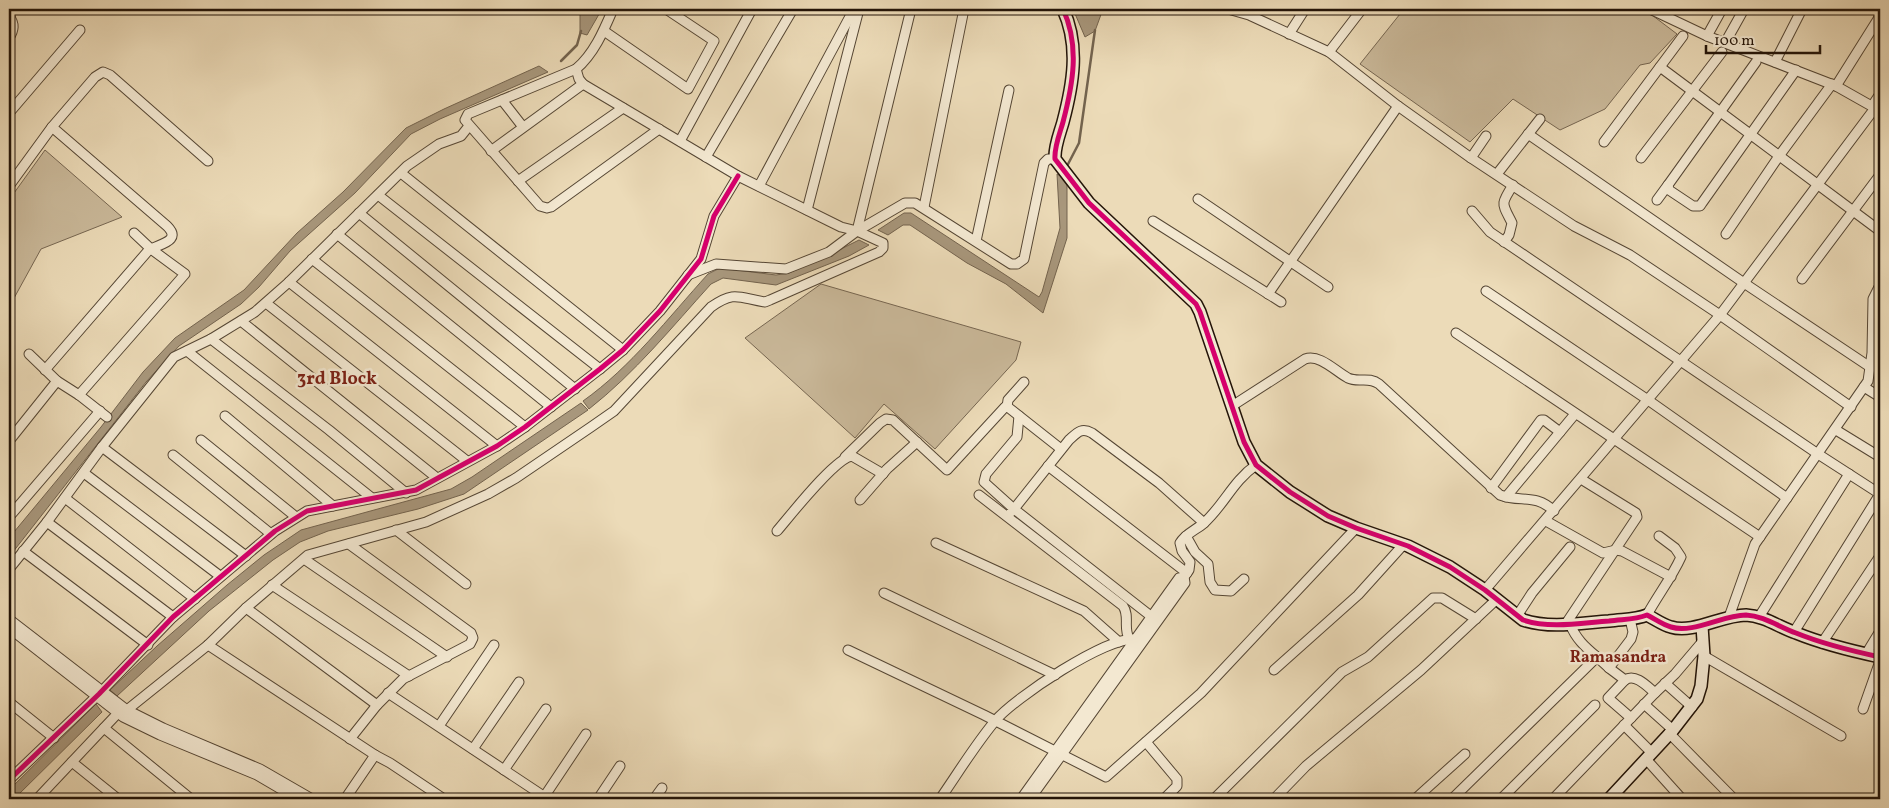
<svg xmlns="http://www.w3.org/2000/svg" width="1889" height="808" font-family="Vollkorn,serif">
  <rect width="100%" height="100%" fill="#ecdbb8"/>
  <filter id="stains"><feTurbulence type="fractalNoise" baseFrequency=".004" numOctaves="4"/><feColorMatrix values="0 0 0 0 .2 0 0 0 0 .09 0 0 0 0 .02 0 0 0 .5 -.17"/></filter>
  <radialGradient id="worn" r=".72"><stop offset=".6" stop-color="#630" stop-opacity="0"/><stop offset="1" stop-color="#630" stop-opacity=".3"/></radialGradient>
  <g fill="#cab99a" stroke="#766651">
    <polygon points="1404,9 1644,9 1677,34 1650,63 1640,65 1605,109 1560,130 1513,99 1470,142 1360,64"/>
    <polygon points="45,150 122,217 41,249 13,300 9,296 9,200"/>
    <polygon points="821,284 1021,342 1016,360 935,449 884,404 855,438 745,338"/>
  </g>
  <g fill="#a8977c" stroke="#73634e">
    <polygon points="580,9 602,9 587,35 580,33"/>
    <polygon points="1073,9 1103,9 1095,31 1085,37"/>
    <polygon points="539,66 548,72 440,119 411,134 355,193 290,251 259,287 241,304 179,346 146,382 9,557 9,538 101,427 143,372 175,338 244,290 297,233 343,192 406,128 444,109"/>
    <polygon points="1057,174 1067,180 1067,238 1043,313 1006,284 967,263 910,225 903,225 888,235 878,230 904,213 911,213 1039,297 1042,292 1060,228"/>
    <path d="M859,240L869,245L849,256L776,285L723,278L711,284C672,327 635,373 589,409L583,401C631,367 668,318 708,274L720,268L776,275L789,273L831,254Z"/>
    <polygon points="581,403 588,410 464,494 418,509 328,531 300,542 273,560 209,611 117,696 110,690 157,646 227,585 264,555 301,530 451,489 472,477"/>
    <polygon points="96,704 102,712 14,799 9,799 9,790"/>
  </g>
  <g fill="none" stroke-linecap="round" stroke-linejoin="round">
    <g stroke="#73634e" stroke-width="2.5">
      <polyline points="561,61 577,45 581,31"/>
      <polyline points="1066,168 1079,143 1095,30"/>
    </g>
    <defs>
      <g id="street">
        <path d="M613,9C604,30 594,54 576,69L468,114L465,120L540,206L547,208L551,207L659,129"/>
        <polyline points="1228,9 1249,15 1329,52 1398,106 1471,158 1574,226 1630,255 1720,315 1851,407"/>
        <polyline points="1650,9 1707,36 1836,86 1875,108"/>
        <path d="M9,16C15,24 14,30 9,38"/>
        <polyline points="604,31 688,89 714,41 666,9"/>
        <polyline points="1289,34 1305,9"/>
        <polyline points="1707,36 1722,9"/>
        <polyline points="1725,43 1744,9"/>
        <polyline points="1329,52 1362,9"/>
        <polyline points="1756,62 1668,185 1669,190 1693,206 1700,206 1702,203 1796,70"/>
        <polyline points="1775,62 1802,9"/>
        <polyline points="1660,67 1880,231"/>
        <polyline points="576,69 579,79 583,84 738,176 841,227 857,231 905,203 915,203 1011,264 1017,264 1024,259 1044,163 1048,159 1055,159"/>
        <polyline points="1836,86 1880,16"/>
        <polyline points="502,100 523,127"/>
        <polyline points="1872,106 1880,94"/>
        <polyline points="9,113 80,30"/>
        <polyline points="1528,134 1744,283 1870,367"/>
        <polyline points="680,141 752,9"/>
        <polyline points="1604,142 1683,36"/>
        <polyline points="491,151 583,84"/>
        <polyline points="706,157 793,9"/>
        <polyline points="1471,158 1486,136"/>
        <polyline points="1641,158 1722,52"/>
        <polyline points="401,173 623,350"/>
        <polyline points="1497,174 1540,119"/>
        <polyline points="518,181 623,108"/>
        <polyline points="9,186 52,127 95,77 103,72 110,75 208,161"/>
        <polyline points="759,186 854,9"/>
        <polyline points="378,195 600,369"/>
        <polyline points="1198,199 1328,287"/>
        <polyline points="1657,200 1668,185"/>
        <polyline points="924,207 964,9"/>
        <polyline points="807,210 859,9"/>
        <polyline points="1472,211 1490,232 1818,454 1880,494"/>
        <polyline points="359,213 575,389"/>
        <polyline points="1153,221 1281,302"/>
        <polyline points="337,234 551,407"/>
        <polyline points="1726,234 1779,156 1832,84"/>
        <polyline points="976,241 1009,90"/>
        <path d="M1504,242L1509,235L1512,223C1502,203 1500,205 1513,185"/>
        <polyline points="312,259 525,427"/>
        <polyline points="688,275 716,264 786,269 829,252 857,231 911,9"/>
        <polyline points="1802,279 1880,175"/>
        <polyline points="289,282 497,446"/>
        <polyline points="1486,291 1648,400 1787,498"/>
        <polyline points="1268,294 1398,106"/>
        <polyline points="266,303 467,461"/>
        <polyline points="241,321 437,478"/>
        <polyline points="1456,333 1760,537"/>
        <polyline points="211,339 329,430 406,493"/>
        <polyline points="187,351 372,498"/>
        <polyline points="29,354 57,381 79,395 107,417"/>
        <path d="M45,370L148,251C157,244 183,242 167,226L52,127"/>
        <polyline points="1864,387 1880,397"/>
        <polyline points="79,395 185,274 151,249 134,233"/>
        <path d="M1232,406L1305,359C1320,354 1335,371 1348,378C1358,383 1369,376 1379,384L1500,495C1521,503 1535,493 1554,511"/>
        <polyline points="1007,407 1008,400 1024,382"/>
        <polyline points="225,416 333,506"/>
        <polyline points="1836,430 1880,457"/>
        <polyline points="201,440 296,517"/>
        <polyline points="9,441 57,381"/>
        <polyline points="102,447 246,556"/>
        <polyline points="173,455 271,534"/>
        <polyline points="845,457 880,423 886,419 893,420 947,470 1005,407 1009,408 1061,449"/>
        <polyline points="1048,466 1187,573"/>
        <polyline points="84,473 220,576"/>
        <polyline points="1491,488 1541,420 1544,420 1560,432"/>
        <path d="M979,495L1123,606C1130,616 1123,628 1129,638"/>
        <polyline points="1506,497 1575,414"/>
        <polyline points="65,498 195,599"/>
        <polyline points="860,500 887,469 917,442"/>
        <polyline points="1011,512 1014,509 984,482 986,474 1017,437 1019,416"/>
        <polyline points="9,517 100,411"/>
        <polyline points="1546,521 1603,553 1616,550 1622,551 1671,577"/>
        <polyline points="47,522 173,617"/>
        <polyline points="396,530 466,584"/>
        <path d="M777,531C790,516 835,458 852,456L883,474"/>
        <polyline points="1186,536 1195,552 1208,564 1210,582 1215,590 1231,591 1244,579"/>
        <polyline points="936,543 1084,611 1119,642"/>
        <polyline points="349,544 471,633 473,638 470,644 403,679 377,705 350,739"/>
        <polyline points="23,551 148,645"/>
        <polyline points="304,559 447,657"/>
        <polyline points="9,569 47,522 102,447 174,357 211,339 255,312 289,282 407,166 439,144 461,136 469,126"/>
        <path d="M1184,577L1189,570L1190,562L1182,551L1180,543C1185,534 1196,530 1204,523C1224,505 1233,481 1256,465"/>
        <polyline points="272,585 409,676"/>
        <polyline points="1485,590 1720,315 1875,108 1880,111"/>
        <polyline points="884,593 1055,675"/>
        <polyline points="246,608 377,705"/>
        <path d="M1647,615C1658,595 1672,577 1681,557L1675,548L1659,536"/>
        <polyline points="1517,616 1532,593 1570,547"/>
        <path d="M1152,617L1014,509L1069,440C1077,433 1081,427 1092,433L1159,483L1204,523"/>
        <polyline points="1729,617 1755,544 1868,381 1872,353 1873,299 1880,285"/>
        <polyline points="1759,617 1849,474"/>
        <polyline points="9,619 127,710 163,728 260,769 312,799"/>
        <path d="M1570,624C1576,639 1585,647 1597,657"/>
        <polyline points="1565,625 1637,517 1636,513 1581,479"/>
        <polyline points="9,628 123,717 160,735 257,775 298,799"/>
        <polyline points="1794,632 1880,494"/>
        <polyline points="1822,643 1880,556"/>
        <polyline points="208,645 375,755 390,763 444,799"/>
        <polyline points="848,650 984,715 1106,777 1201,693 1356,528"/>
        <polyline points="1866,654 1880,631"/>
        <polyline points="1704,656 1841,736"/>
        <path d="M1609,668L1625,680C1635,673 1647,686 1655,693L1675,674L1703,641"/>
        <polyline points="1274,670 1358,595 1404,544"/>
        <polyline points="1625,680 1608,698 1631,718"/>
        <polyline points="1665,683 1692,707"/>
        <polyline points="388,693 548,799"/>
        <polyline points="9,702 54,738"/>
        <polyline points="1644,704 1673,730"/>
        <polyline points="1863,709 1880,661"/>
        <path d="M127,710L208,645L246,608L308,555L426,522L488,494L516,478L591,427L614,411L711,307C735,290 739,298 765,302L770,300L879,252L883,248V243L857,231"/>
        <polyline points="1624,725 1652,753"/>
        <polyline points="439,726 494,645"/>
        <polyline points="104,728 191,799"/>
        <polyline points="1669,733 1734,799"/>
        <polyline points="1146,742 1177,779 1177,786 1164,799"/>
        <polyline points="473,749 519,682"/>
        <polyline points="1646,759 1682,799"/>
        <polyline points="72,762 118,799"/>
        <polyline points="504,770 546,709"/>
        <polyline points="9,780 99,694 173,617 275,531 307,511 416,490 497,446 525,427 600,369 623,350 660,311 701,259 714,216 738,176"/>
        <polyline points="544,797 586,734"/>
        <polyline points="37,799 118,713"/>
        <polyline points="345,799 375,755"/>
        <polyline points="598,799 620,766"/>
        <polyline points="654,799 662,788"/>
        <path d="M940,799C958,773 975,745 995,721C1014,698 1107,636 1136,639"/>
        <polyline points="1021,799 1179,578 1184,577 1185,583 1030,799"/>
        <polyline points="1214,799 1342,672 1368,657 1433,598 1442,598 1476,619"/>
        <polyline points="1274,799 1306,766 1421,670 1497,599"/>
        <polyline points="1415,799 1465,754"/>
        <polyline points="1452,799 1597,657 1609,668 1631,639 1633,632 1630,619"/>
        <polyline points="1501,799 1595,705"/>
        <polyline points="1553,799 1655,693"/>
      </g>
      <g id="secondary">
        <path d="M1063,9C1080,46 1073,84 1063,122C1060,133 1054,147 1055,159L1089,203L1196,304L1200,312L1244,442L1256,465L1290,492L1328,516L1356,528L1408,546L1450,567L1485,590L1523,620C1550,629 1581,623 1609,621C1622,619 1635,620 1647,615C1655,619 1663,625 1671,627C1693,634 1722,615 1746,615C1764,616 1779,627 1796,633C1823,644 1852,651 1880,657"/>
        <polyline points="1609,799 1673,730 1697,699 1701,686 1704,656 1702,626"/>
      </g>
    </defs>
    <use href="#street" stroke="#554634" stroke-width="11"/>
    <use href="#secondary" stroke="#231408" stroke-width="14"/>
    <use href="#street" stroke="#f3e8d1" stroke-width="9"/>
    <use href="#secondary" stroke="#f3e8d1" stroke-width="11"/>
    <defs>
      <g id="cycleway">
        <path d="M1063,9C1080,46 1073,84 1063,122C1060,133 1054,147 1055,159L1089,203L1196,304L1200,312L1244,442L1256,465L1290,492L1328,516L1356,528L1408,546L1450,567L1485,590L1523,620C1550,629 1581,623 1609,621C1622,619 1635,620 1647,615C1655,619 1663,625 1671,627C1693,634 1722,615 1746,615C1764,616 1779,627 1796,633C1823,644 1852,651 1880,657"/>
        <polyline points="9,780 99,694 173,617 275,531 307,511 416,490 497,446 525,427 600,369 623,350 660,311 701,259 714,216 738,176"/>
      </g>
    </defs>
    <use href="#cycleway" stroke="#f3e8d1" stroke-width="8"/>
    <use href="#cycleway" stroke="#d6006c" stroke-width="5"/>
  </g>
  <g text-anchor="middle" stroke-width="5" stroke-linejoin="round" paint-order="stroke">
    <g font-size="16" font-weight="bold" fill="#7a1f14" stroke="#f3e8d1">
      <text x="1618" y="662">Ramasandra</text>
    </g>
    <g font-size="18" font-weight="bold" fill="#7a1f14" stroke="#f3e8d1">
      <text x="337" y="384">3rd Block</text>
    </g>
  </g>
  <rect width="1889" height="808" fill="none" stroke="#ecdbb8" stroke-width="30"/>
  <rect x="10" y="10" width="1869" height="788" fill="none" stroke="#231408" stroke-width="2.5"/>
  <rect x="15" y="15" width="1859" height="778" fill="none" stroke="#231408"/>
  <path d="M1706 45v8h114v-8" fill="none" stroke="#231408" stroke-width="2.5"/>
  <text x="1714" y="45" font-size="15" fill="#231408" stroke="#f3e8d1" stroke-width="4" paint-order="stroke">100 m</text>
  <rect width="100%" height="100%" filter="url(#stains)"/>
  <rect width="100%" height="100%" fill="url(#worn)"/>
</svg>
